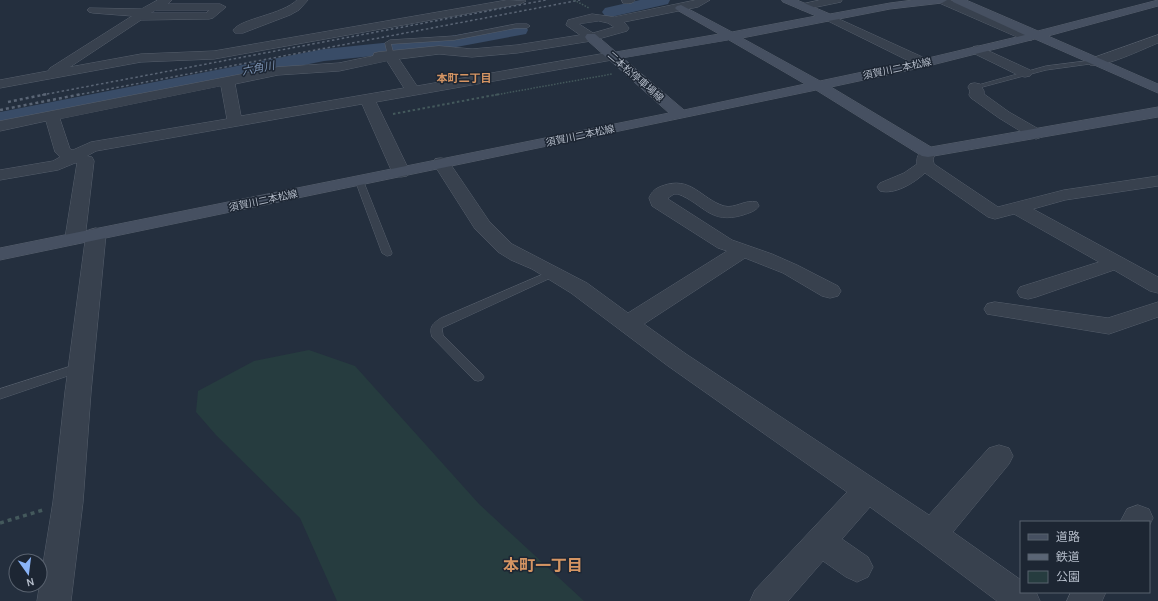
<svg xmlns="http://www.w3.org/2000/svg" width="1158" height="601" font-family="Karla,'Noto Sans JP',sans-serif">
  <rect width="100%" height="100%" fill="#242f3e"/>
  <polygon fill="#263c3f" points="309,350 355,366 479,504 584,601 337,601 300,518 216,435 196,412 198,391 254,361"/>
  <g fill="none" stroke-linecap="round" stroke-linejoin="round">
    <g fill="#394c67" fill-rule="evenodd">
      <polygon points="640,0 670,0 668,4 611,17 605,16 602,12 605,8"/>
      <polygon points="519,24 526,26 528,30 526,34 451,48 324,61 0,126 0,112 324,49 451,36"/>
    </g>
    <defs>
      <g id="lane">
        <polygon points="516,24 527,24 530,26 527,28 516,28 454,40 391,44 394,56 391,58 388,56 385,43 390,40 454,36"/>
        <polygon points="1095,60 1097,61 1097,63 1046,70 975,89 971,87 1046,66"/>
        <polygon points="359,177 363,180 392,253 391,255 387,256 382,253 355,180"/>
        <path d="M553,270L557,271L558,273L557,275L442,328L443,335L482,374L484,377L482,380L478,381L474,380L432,337C429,327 432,324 441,318Z"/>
        <polygon points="81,363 85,364 87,367 85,370 0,399 0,389"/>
      </g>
      <g id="street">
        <path d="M158,0H172L168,4H220L226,7L213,18L209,19L141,20L70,67L141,54L214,51L507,0L526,1L520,4L214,59L141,62L0,88V80L48,71L50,68L132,16L93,13L89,12L87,10L89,8L141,9ZM156,10H209L206,13H151Z"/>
        <path d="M297,0H308L299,10L290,15L243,33H235L233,30C242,18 282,15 297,0Z"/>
        <path d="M622,0H635C633,4 628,4 623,3Z"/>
        <path d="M696,0H710L698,7L624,22L629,28L627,31L591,41L517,53L472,57L439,54L399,59L417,86L612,52L617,53L619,56L617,59L612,60L376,102L410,172L407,176L401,177L395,176L392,172L362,104L96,151L87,156L92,157L94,161L85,238L82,242L75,244L68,242L65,238L77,163H75L58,170L0,180V170L53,161L60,157L55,152L46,121L0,131V121L278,67L339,63L373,56L374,53L379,52L439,46L472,49L517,45L580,35L566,25L568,20L592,14L614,17ZM599,21L608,23L614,27L593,33L579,24ZM387,61L404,88L241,116L235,84L278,75L339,71ZM221,86L227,119L91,142L73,150L70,149L60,119Z"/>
        <polygon points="820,0 842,0 841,2 802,10 796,7 798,5"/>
        <polygon points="936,0 950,0 1032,34 1034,37 1032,40 1024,40 937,2"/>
        <polygon points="828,14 929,60 931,63 929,66 919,66 824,19 822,17 824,15"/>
        <path d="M1158,35V43C1143,49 1104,68 1090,65L1088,62L1090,59Z"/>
        <polygon points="978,46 1030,70 1032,73 1030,76 1025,77 1020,76 973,53 972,50 973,47"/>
        <polygon points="975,83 980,84 984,91 984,94 1009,112 1042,131 1044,134 1042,137 1036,139 1030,137 999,118 971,98 969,95 970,91 968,87 970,84"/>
        <path d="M928,147L934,148L936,152L933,159L934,164L998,207L1064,190L1158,176V186L1065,200L1033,209L1158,277V293L1150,291L1114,270L1036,297L1028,299L1020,297L1017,292L1020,287L1099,262L1014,214L995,219L988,217L925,173C914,183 895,195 880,191L877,187L880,183L904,173L917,164C916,158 919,153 922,148Z"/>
        <path d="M441,158L447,159L489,221L512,244L587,283L628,313L727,251L718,248L652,206L649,198C652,191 656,188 662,186C691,175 701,199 724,206C735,209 745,199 757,202L759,206C756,211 749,213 743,215C710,225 704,204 678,194H674L668,198V199L732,240L772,254L797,265L838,286L841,291L838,296L830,298L822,296L783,273L745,258L644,324L686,354L929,515L989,448L999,445L1009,448L1013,456L1009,464L953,532L1021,580V592H1036L1040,601H997L921,544L870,507L842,539L868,557L873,567L868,577L857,582L846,577L823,561L788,601H750L755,590L847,492L668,366L571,293L532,269L511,260L498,252L475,229L433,163L435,159Z"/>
        <polygon points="96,228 103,230 106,234 91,392 83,502 71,601 37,601 53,502 65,392 86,234 89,230"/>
        <polygon points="995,302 1108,318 1158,302 1158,317 1109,334 987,314 984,309 987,304"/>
        <polygon points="1138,505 1149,509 1153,518 1149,526 1149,522 1120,522 1127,509"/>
        <polygon points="1071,592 1106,592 1102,601 1067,601"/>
      </g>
      <path id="secondary" d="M782,0H797L830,14L890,3L913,0H947L942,3L890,9L742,38L820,81L924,59L1025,35L953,2L952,0H966L1038,31L1158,0V6L1048,36L1158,84V93L1035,39L924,67L831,87L931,147L1158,107V117L928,157L922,156L816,90L0,260V248L669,113L587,40L585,37L587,34H595L616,52L719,34L677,10L675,8L677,6L681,5L732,32L816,16L783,2ZM729,40L805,84L684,110L623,58Z"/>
    </defs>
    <use href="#lane" stroke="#565f6c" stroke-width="1"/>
    <use href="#street" stroke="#565f6c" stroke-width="1"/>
    <use href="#secondary" stroke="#565f6c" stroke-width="1"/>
    <polyline stroke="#44595c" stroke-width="1.5" stroke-dasharray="1.5 1.5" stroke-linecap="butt" points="495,95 612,74"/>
    <polyline stroke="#44595c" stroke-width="2" stroke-dasharray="2.5 2.5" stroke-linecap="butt" points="393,114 500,94"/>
    <polyline stroke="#44595c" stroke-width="3.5" stroke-dasharray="4 4" stroke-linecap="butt" points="0,523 43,510"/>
    <use href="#lane" fill="#38414e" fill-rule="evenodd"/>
    <use href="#street" fill="#38414e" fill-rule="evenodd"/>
    <use href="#secondary" fill="#465061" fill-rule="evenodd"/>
    <g stroke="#5a6575" stroke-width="1.5" stroke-dasharray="2.5 2.5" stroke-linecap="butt">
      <polyline points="42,95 546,0"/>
      <polyline points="77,95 580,0"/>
    </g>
    <g stroke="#5a6575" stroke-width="2.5" stroke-dasharray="3 3" stroke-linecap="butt">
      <polyline points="8,102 47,94"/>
      <polyline points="0,110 82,94"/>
    </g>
    <polyline stroke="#44595c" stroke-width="1.5" stroke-dasharray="1.5 1.5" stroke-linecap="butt" points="574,0 589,8"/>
  </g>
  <g text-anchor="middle" stroke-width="3" stroke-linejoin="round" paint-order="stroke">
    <g font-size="10" fill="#b4bcc9" stroke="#1d2633">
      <text transform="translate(897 68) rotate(-12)" y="4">須賀川二本松線</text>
      <text transform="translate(636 76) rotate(41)" y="4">二本松停車場線</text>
      <text transform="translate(580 135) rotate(-12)" y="4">須賀川二本松線</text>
      <text transform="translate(263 200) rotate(-12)" y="4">須賀川二本松線</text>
    </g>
    <g font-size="11" font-style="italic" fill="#7c92b1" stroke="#1d2633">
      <text transform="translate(258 68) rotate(-11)" y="4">六角川</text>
    </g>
    <g font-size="11" font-weight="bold" fill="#d59563" stroke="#1d2633">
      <text x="464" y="82">本町二丁目</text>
    </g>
    <g font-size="16" font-weight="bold" fill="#d59563" stroke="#1d2633">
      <text x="543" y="571">本町一丁目</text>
    </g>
  </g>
  <rect x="1020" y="521" width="130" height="72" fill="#1d2633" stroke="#59626f"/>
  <rect x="1028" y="534" width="20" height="6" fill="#465061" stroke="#59626f"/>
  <text x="1056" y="541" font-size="12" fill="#b4bcc9">道路</text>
  <rect x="1028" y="554" width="20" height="6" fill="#5a6575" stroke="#59626f"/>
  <text x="1056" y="561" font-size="12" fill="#b4bcc9">鉄道</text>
  <rect x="1028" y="571" width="20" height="12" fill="#263c3f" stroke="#59626f"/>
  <text x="1056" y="581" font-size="12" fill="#b4bcc9">公園</text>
  <g transform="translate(28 573) rotate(166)"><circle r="19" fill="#1d2633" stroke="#59626f"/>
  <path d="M0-3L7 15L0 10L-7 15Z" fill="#8ab4f8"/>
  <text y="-6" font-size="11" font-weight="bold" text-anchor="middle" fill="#b4bcc9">N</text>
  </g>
</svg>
